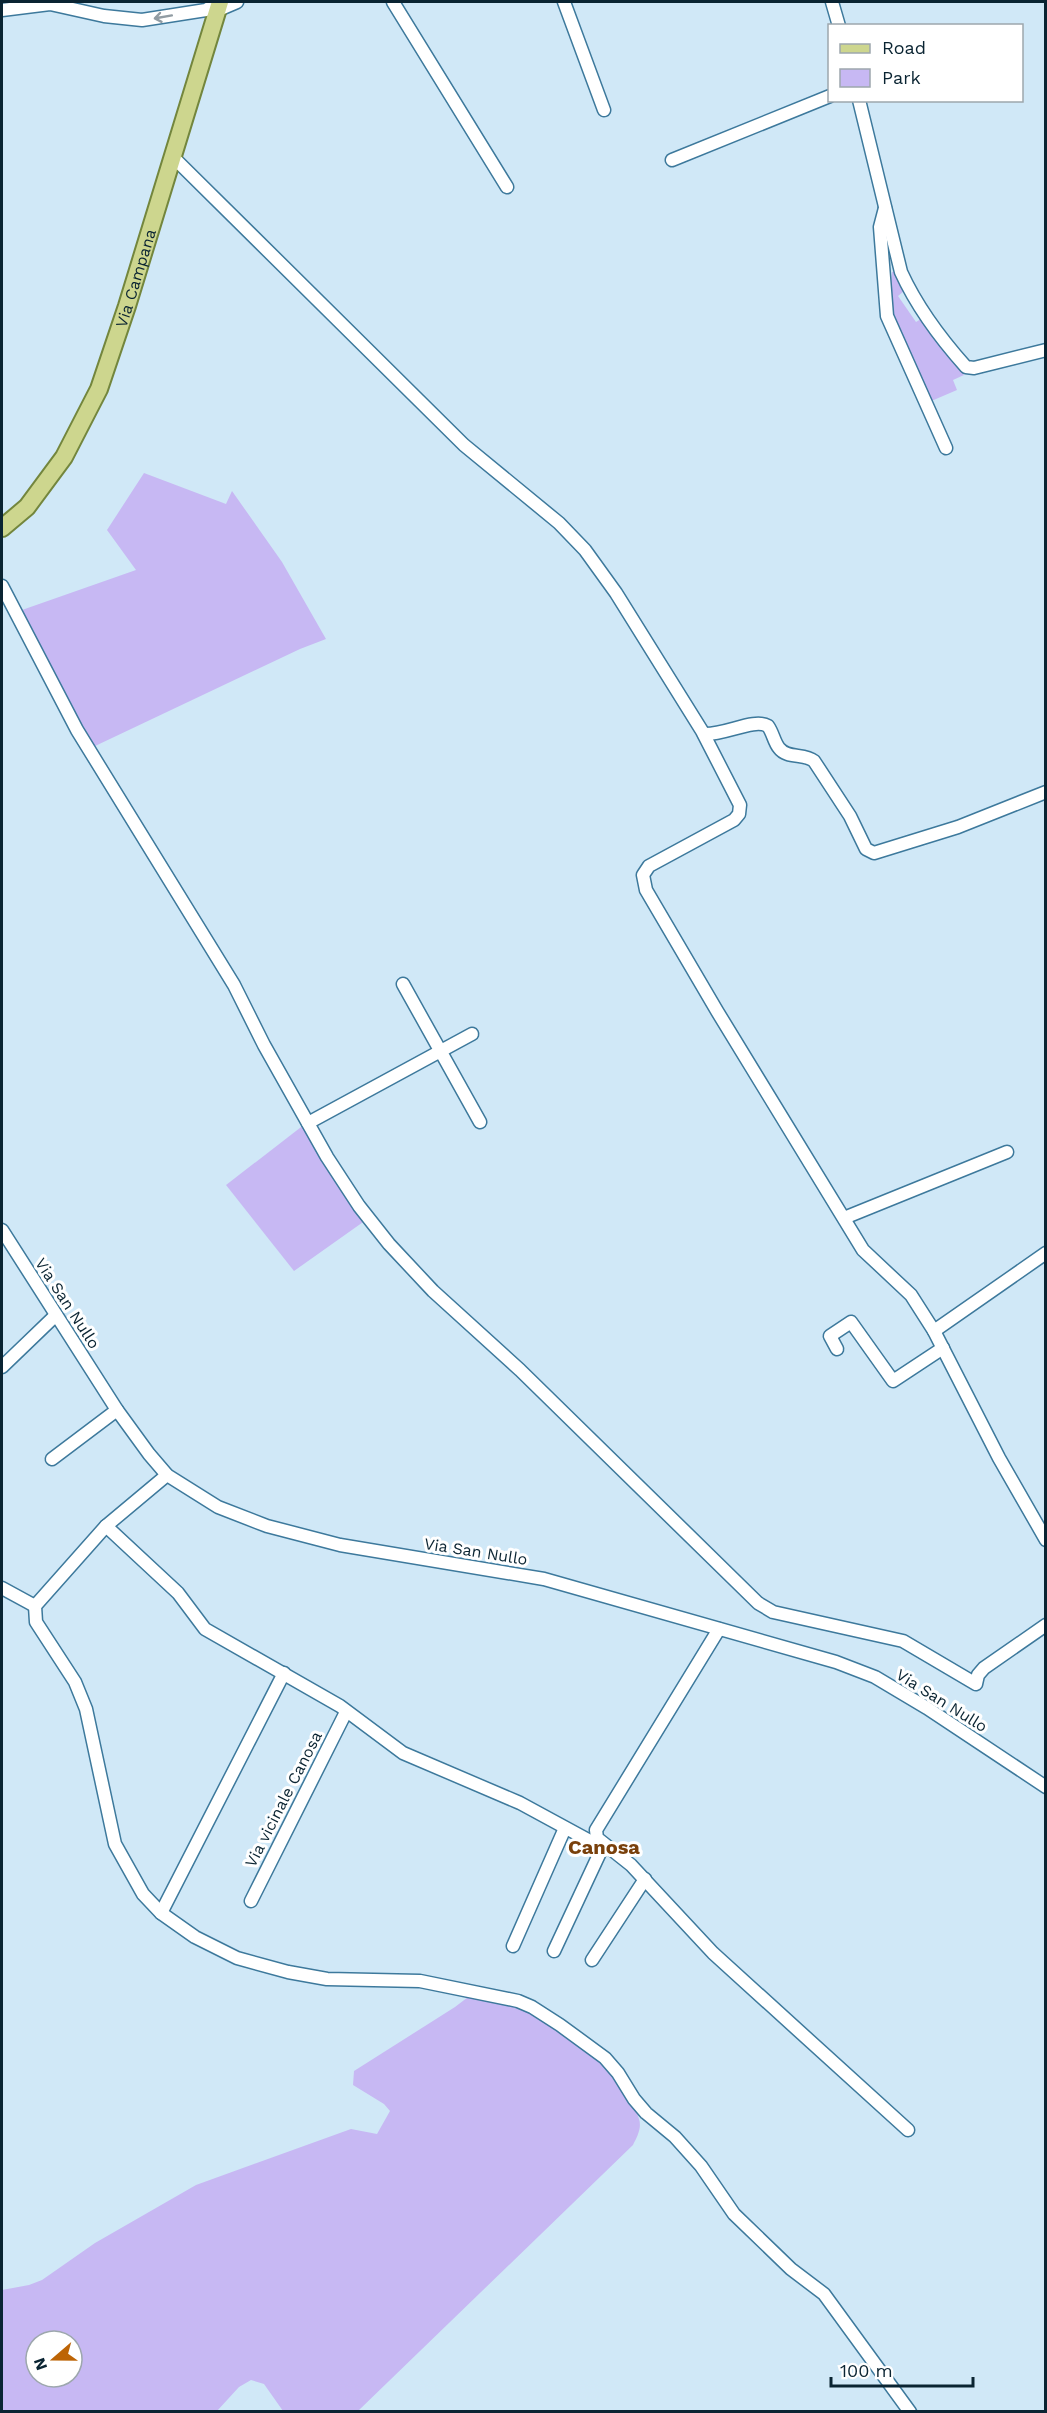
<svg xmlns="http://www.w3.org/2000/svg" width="1047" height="2413" font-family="'Work Sans',sans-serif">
  <rect width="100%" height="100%" fill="#d0e8f7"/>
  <g fill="#c7b8f3" fill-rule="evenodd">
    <polygon points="896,271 904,291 898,296 916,322 921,319 964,375 953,380 957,390 929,402 899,337 889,303 892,272"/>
    <polygon points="144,473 226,504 232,491 282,562 326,639 300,649 93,747 58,683 22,610 136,570 107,530"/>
    <polygon points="305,1124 366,1220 294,1271 226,1185"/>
    <path d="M472,1994C487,1999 505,2001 520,2008C559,2025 628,2076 639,2119C642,2128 637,2137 633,2145L358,2411H283L264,2384L251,2380L239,2387L217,2411L2,2412V2290L29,2285L42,2280L95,2243L196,2185L351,2129L377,2134L390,2111L384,2104L353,2085L354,2071L455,2007ZM36,2341H72V2377H36Z"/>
  </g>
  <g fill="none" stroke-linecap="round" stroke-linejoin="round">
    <defs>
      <g id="minor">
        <polyline points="393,2 507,187"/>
        <polyline points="564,2 604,110"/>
        <polyline points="832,2 839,26"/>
        <polyline points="2,10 50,4 104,16 142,20 206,10 218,2"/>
        <polyline points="216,11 237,2"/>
        <path d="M859,100L901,272C917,307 940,338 966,367L974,368L1046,350"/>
        <polyline points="173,157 464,445 559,523 585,550 616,593 702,731 740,805 739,814 734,820 649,866 643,875 646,890 717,1011 863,1250 911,1295 934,1331 999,1458 1046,1540"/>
        <polyline points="672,160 830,96"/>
        <polyline points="885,208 880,227 887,316 946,448"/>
        <polyline points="2,586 77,730 234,985 264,1045 327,1157 359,1206 389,1244 433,1291 520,1370 758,1603 773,1612 903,1641 976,1684 978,1675 984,1668 1046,1625"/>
        <path d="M704,734C725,735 754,718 768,726C773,733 774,742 779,748C787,759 804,753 814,761L850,816L866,849L874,853L958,827L1046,792"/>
        <polyline points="403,984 480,1122"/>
        <polyline points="308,1123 472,1034"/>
        <polyline points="844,1218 1007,1152"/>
        <polyline points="2,1230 117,1410 149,1454 167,1475 218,1507 267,1526 340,1545 544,1579 836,1662 875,1677 927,1708 1046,1787"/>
        <polyline points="934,1331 1046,1253"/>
        <polyline points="837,1349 830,1336 851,1322 893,1381 943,1348"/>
        <polyline points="2,1367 56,1315"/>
        <polyline points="52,1459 117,1410"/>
        <polyline points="167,1475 106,1526 35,1606 36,1622 75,1682 86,1709 115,1844 143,1894 161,1913 195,1937 237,1958 288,1972 327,1979 420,1981 518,2001 532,2007 560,2025 605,2058 618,2073 634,2099 646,2113 675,2137 701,2166 734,2214 791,2269 824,2294 910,2412"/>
        <polyline points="106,1526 178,1593 205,1629 340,1706 403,1753 520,1803 590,1841 604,1844 554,1951"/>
        <polyline points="2,1588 35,1606"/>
        <polyline points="719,1629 596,1830 597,1838 631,1865 713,1953 908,2130"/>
        <polyline points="251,1901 346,1712"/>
        <polyline points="161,1913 284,1673"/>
        <polyline points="513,1946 565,1828"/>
        <polyline points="592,1960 645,1879"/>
      </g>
      <g id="major">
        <path id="s1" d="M2,528L27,507L64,457L99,389L127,306L220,2"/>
      </g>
    </defs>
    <use href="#minor" stroke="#3d799c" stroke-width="15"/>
    <use href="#major" stroke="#73863d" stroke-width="20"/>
    <use href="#minor" stroke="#fff" stroke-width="12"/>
    <use href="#major" stroke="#cdd68e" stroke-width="16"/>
  </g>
  <defs><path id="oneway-shaft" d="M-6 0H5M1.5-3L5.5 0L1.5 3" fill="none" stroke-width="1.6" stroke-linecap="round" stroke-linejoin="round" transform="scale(1.5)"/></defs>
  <use stroke="#919ca3" href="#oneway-shaft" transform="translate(163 17) rotate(170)"/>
  <g text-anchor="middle" stroke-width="6" stroke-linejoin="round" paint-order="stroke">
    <g font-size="16" fill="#0a2432" stroke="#fff">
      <text dy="6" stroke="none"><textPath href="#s1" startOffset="288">Via Campana</textPath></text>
      <text transform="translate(68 1303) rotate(57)" y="6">Via San Nullo</text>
      <text transform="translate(476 1551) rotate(9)" y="6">Via San Nullo</text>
      <text transform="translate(942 1700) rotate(32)" y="6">Via San Nullo</text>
      <text transform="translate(283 1799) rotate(-63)" y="6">Via vicinale Canosa</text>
    </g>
    <g font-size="20" font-weight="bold" fill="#79400b" stroke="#fff">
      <text x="604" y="1854">Canosa</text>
    </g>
  </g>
  <rect width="1047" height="2413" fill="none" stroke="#0a2432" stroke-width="6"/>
  <rect x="828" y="24" width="195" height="78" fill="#ffffff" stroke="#9da7ad" stroke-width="1.5"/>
  <rect x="840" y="44" width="30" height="9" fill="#cdd68e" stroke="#9da7ad" stroke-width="1.5"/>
  <text x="882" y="54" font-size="18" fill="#0a2432">Road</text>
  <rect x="840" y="69" width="30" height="18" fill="#c7b8f3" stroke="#9da7ad" stroke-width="1.5"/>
  <text x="882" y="84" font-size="18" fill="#0a2432">Park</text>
  <g transform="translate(54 2359) rotate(250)"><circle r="28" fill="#ffffff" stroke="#9da7ad" stroke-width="1.5"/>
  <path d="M0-4.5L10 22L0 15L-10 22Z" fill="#bd6405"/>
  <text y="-9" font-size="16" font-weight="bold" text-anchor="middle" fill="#0a2432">N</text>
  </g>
  <path d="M831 2377v9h142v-9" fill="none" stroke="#0a2432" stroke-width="3"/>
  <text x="840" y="2377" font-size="18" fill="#0a2432" stroke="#ffffff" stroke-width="4.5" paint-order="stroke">100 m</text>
</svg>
